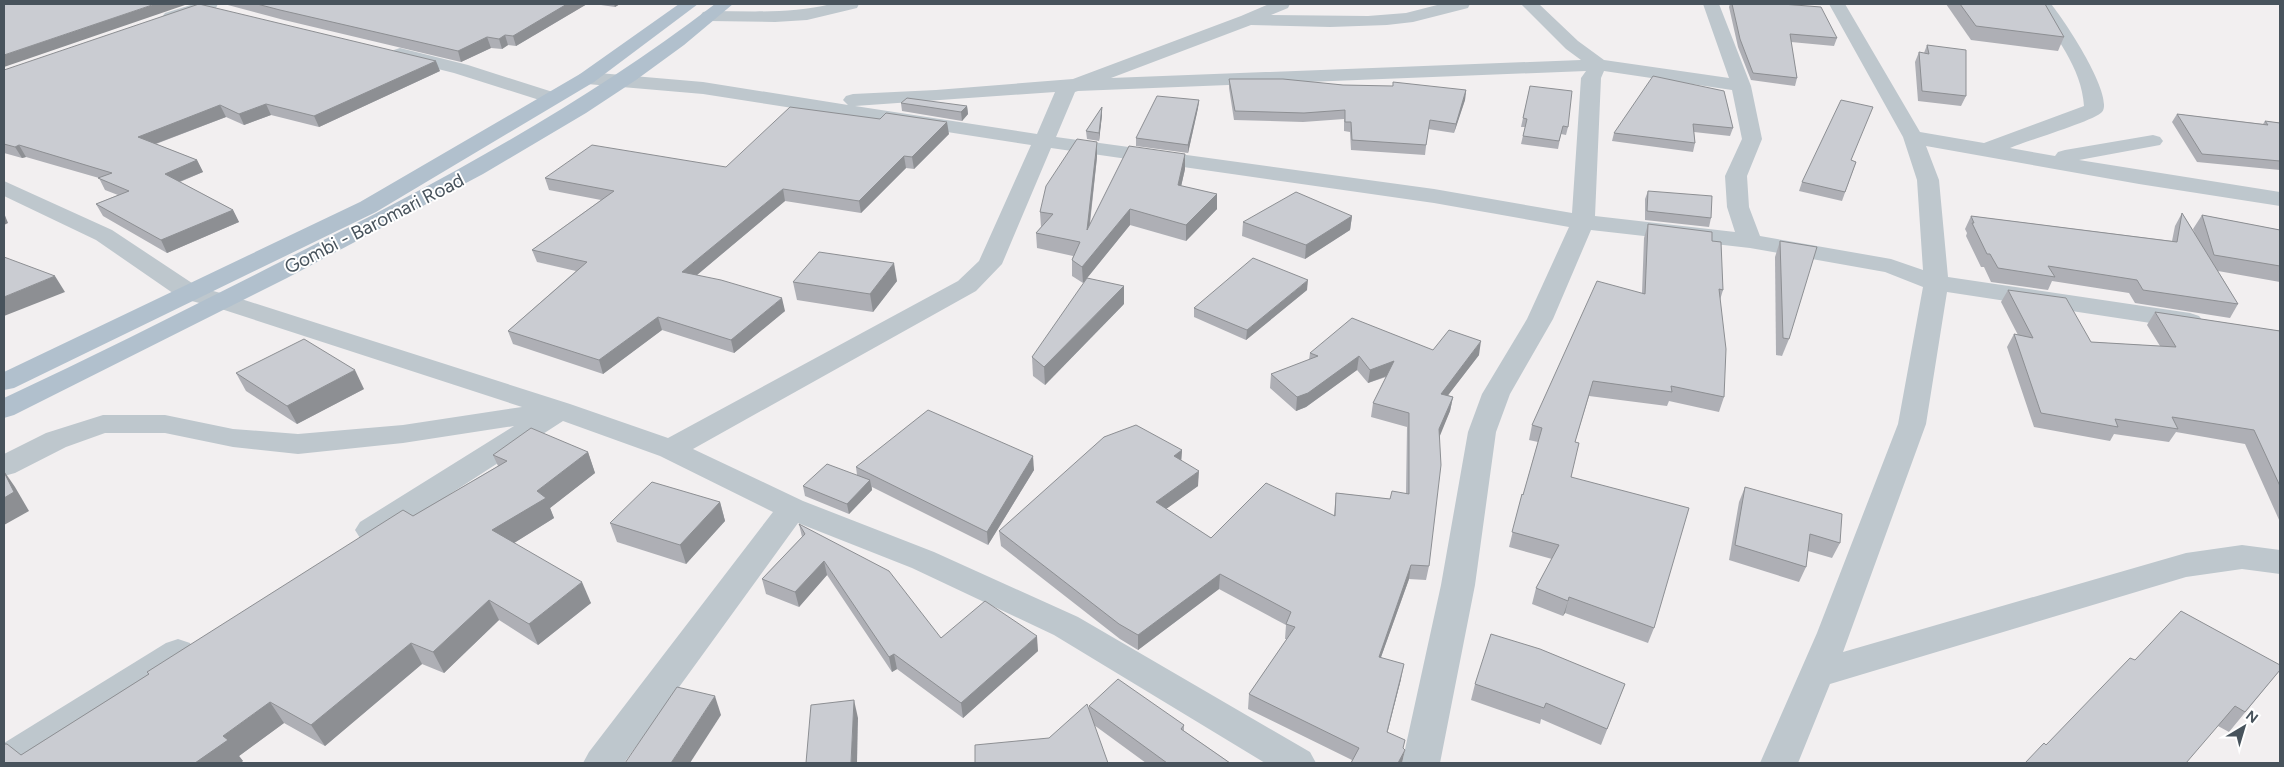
<svg xmlns="http://www.w3.org/2000/svg" width="2284" height="767" font-family="Figtree,sans-serif">
  <rect width="100%" height="100%" fill="#f2eff0"/>
  <g fill="none" stroke-linecap="round" stroke-linejoin="round">
    <g fill="#bec7cd" fill-rule="evenodd">
      <polygon points="194,4 218,4 216,8 171,22 165,21 162,17 165,13"/>
      <path d="M831,4H859L857,8L807,20L775,22L709,21L703,20L700,16L703,12L709,11C750,11 791,14 831,4Z"/>
      <path d="M1269,4H1290L1288,8L1271,15L1368,16L1406,13L1441,4H1470L1468,8L1413,22L1387,25L1330,27L1251,25L1111,78L1581,60L1566,49L1521,4H1539L1578,41L1604,60L1729,78L1703,4H1719L1751,86L1762,139L1747,176L1749,207L1760,236L1891,259L1923,270L1917,180L1903,137L1829,4H1845L1920,132L1984,143L2084,106C2082,68 2054,34 2034,4H2051C2063,18 2115,96 2102,112C2094,121 2026,141 2010,148L2055,156L2058,152L2065,150L2153,135L2160,137L2163,141L2160,145L2079,160L2280,192V206L2139,184L1926,146L1939,180L1948,277L2190,313L2199,316L2203,321L2199,326L2190,329L1947,292L1926,424L1843,652L2186,553L2242,545L2280,550V574L2242,569L2186,577L1830,684L1798,763H1760L1817,633L1898,424L1923,287L1885,272L1750,248L1591,230L1553,319L1510,394L1496,432L1475,585L1440,763H1402L1441,585L1468,432L1482,394L1527,319L1569,227L1434,203L1051,148L1002,264L976,291L693,449L803,501L934,552L1078,617L1310,752L1316,763H1265L1054,635L912,568L798,523L624,763H583L589,752L773,512L660,456L563,421L382,538L371,541L360,538L355,530L360,522L514,426L403,443L298,454L233,447L165,433H105L66,447L15,473L4,476V454L46,433L103,415H165L233,429L298,434L403,425L522,407L215,307L180,298L96,240L4,196V181L112,230L198,287L232,296L570,404L668,438L958,281L979,261L1031,145L703,94L587,84L580,82L577,78L580,74L587,72L703,82L848,105L843,100L846,96L853,94L936,90L1073,79L1241,16ZM1586,71L1581,78L1572,213L1434,189L1056,137L1075,92L1078,91ZM1604,71L1732,90L1742,139L1725,176L1727,207L1735,232L1595,216L1601,78ZM1055,92L1037,134L855,106Z"/>
      <polygon points="400,48 468,65 559,94 562,98 559,102 552,104 454,73 394,58 391,54 394,50"/>
      <polygon points="178,639 190,643 195,653 190,663 35,763 4,763 4,743 166,643"/>
    </g>
    <g fill="#b1c0cd" fill-rule="evenodd">
      <polygon points="679,4 698,4 594,82 376,212 14,388 4,390 4,372 360,202 580,74"/>
      <path d="M715,4H733L684,45L636,80L586,113L483,174L287,278L14,415L4,418V398C100,353 195,305 290,257C438,183 583,105 715,4Z"/>
    </g>
  </g>
  <g fill="#aeafb5">
    <polygon points="224,4 587,4 516,46 508,45 502,49 491,48 461,62 284,20"/>
    <polygon points="594,4 620,4 615,7"/>
    <polygon points="1730,4 1782,4 1837,38 1834,46 1791,42 1797,78 1795,86 1751,80 1738,47 1729,7"/>
    <polygon points="1946,4 2045,4 2064,37 2058,51 1971,40"/>
    <polygon points="1927,45 1966,96 1961,106 1918,101 1915,62 1919,52 1924,53"/>
    <polygon points="4,70 440,71 319,127 271,115 244,125 226,117 156,144 197,160 203,172 180,182 233,210 239,222 167,253 103,216 96,204 118,195 105,190 99,178 26,157 22,158 4,153"/>
    <polygon points="1229,79 1343,85 1466,90 1465,100 1454,133 1428,129 1425,155 1351,150 1350,132 1344,131 1344,119 1303,122 1234,120 1229,88"/>
    <polygon points="1530,86 1568,127 1566,135 1561,134 1558,149 1521,144 1525,127 1521,127"/>
    <polygon points="1724,91 1733,128 1730,136 1694,132 1695,143 1693,152 1612,141 1614,133"/>
    <polygon points="1199,100 1198,108 1188,153 1136,146 1136,138"/>
    <polygon points="901,103 967,106 968,114 962,121 902,111"/>
    <polygon points="1102,107 1102,115 1099,141 1087,139 1086,131"/>
    <polygon points="2177,114 2263,124 2265,121 2280,123 2280,170 2197,162 2172,122"/>
    <polygon points="949,134 914,169 906,168 861,213 785,201 697,275 785,311 734,353 662,330 603,374 513,344 508,331 576,271 537,262 532,250 601,200 549,190 545,178 726,167"/>
    <polygon points="1097,142 1097,157 1090,224 1185,154 1185,169 1181,186 1217,194 1217,209 1186,241 1130,225 1083,283 1072,276 1072,260 1073,256 1037,248 1036,233 1041,227 1040,212"/>
    <polygon points="1851,160 1856,162 1842,201 1799,191 1802,182"/>
    <polygon points="1648,191 1711,218 1709,227 1645,220 1645,199"/>
    <polygon points="2182,213 2195,233 2193,229 2202,215 2280,230 2280,282 2218,271 2238,304 2230,318 2135,303 2129,293 2052,281 2048,290 1991,282 1984,267 1981,267 1966,236 1967,233 1965,229 1971,216 2172,241 2175,226"/>
    <polygon points="1352,216 1350,230 1305,259 1242,236 1243,222"/>
    <polygon points="1648,224 1712,241 1723,290 1720,300 1724,397 1719,412 1669,401 1667,406 1589,396 1575,442 1571,477 1654,628 1648,643 1565,613 1563,616 1532,604 1536,588 1552,559 1509,547 1522,494 1523,495 1538,442 1529,440 1532,425 1642,293 1644,238"/>
    <polygon points="1780,241 1789,339 1782,356 1776,355 1775,257"/>
    <polygon points="897,281 873,312 797,300 793,282"/>
    <polygon points="1307,290 1246,340 1194,317 1194,308"/>
    <polygon points="2008,290 2091,342 2160,346 2147,325 2155,312 2280,331 2280,522 2245,444 2176,432 2169,442 2114,434 2110,441 2034,427 2007,347 2014,334 2018,335 2001,302"/>
    <polygon points="1124,304 1045,385 1033,376 1032,357"/>
    <polygon points="1433,350 1479,355 1448,395 1453,397 1450,411 1439,436 1429,566 1426,580 1409,579 1381,657 1401,679 1387,732 1403,748 1402,763 1351,763 1352,760 1248,709 1249,694 1287,639 1285,639 1286,625 1219,589 1138,650 1120,639 1001,546 999,531 1182,450 1181,460 1198,486 1166,509 1211,538 1334,515 1336,493 1390,499 1406,493 1407,427 1371,417 1373,403 1386,377 1368,383 1357,370 1306,407 1296,411 1270,388 1271,374 1309,360 1310,353"/>
    <polygon points="236,373 364,389 297,424 246,391"/>
    <polygon points="588,452 595,473 550,508 554,518 514,543 591,603 538,645 499,620 444,673 422,664 325,746 284,723 239,756 243,761 21,755 149,674 147,672 498,466 493,455"/>
    <polygon points="856,467 1034,470 988,545 872,487 872,490 849,514 805,496 803,486 857,475"/>
    <polygon points="1745,487 1840,543 1832,558 1808,551 1806,567 1799,582 1729,560 1739,502"/>
    <polygon points="720,502 725,521 686,564 617,542 610,523"/>
    <polygon points="799,524 941,638 1038,651 963,718 897,669 892,672 827,575 799,607 766,594 762,579 802,537"/>
    <polygon points="2135,660 2280,670 2229,732 2218,726 2046,745"/>
    <polygon points="1475,684 1625,684 1601,745 1541,719 1540,724 1471,700"/>
    <polygon points="1089,706 1184,725 1184,731 1230,763 1146,763 1094,725 1089,709"/>
  </g>
  <g fill="#8d8f93">
    <polygon points="155,4 186,4 185,5 4,67 4,55"/>
    <polygon points="567,4 587,4 516,46 513,36"/>
    <polygon points="614,4 620,4 615,7"/>
    <polygon points="505,35 508,45 502,49 499,39"/>
    <polygon points="487,37 491,48 461,62 458,51"/>
    <polygon points="436,61 440,71 319,127 314,116"/>
    <polygon points="1466,90 1465,100 1454,133 1456,124"/>
    <polygon points="1199,100 1198,108 1188,153 1188,145"/>
    <polygon points="266,104 271,115 244,125 239,114"/>
    <polygon points="220,105 226,117 144,148 138,137"/>
    <polygon points="967,106 968,114 962,121 961,112"/>
    <polygon points="1102,107 1102,115 1099,141 1099,133"/>
    <polygon points="947,122 949,134 914,169 912,157"/>
    <polygon points="1097,142 1097,157 1087,246 1087,230"/>
    <polygon points="19,145 26,157 22,158 15,147"/>
    <polygon points="1185,154 1185,169 1178,200 1178,185"/>
    <polygon points="904,156 906,168 861,213 859,201"/>
    <polygon points="197,160 203,172 171,185 165,174"/>
    <polygon points="783,189 785,201 685,285 682,272"/>
    <polygon points="1217,194 1217,209 1186,241 1186,225"/>
    <polygon points="1130,209 1130,225 1083,283 1082,267"/>
    <polygon points="233,210 239,222 167,253 161,240"/>
    <polygon points="4,213 8,223 4,225"/>
    <polygon points="1352,216 1350,230 1305,259 1306,245"/>
    <polygon points="894,263 897,281 873,312 870,294"/>
    <polygon points="55,276 65,292 4,316 4,297"/>
    <polygon points="1308,280 1307,290 1246,340 1247,330"/>
    <polygon points="1124,286 1124,304 1045,385 1044,367"/>
    <polygon points="782,298 785,311 734,353 731,340"/>
    <polygon points="658,317 662,330 603,374 599,360"/>
    <polygon points="1481,341 1479,355 1439,407 1441,394"/>
    <polygon points="1359,356 1357,370 1306,407 1296,411 1297,397"/>
    <polygon points="1394,361 1392,374 1368,383 1370,370"/>
    <polygon points="355,370 364,389 297,424 287,406"/>
    <polygon points="1453,397 1450,411 1437,443 1439,429"/>
    <polygon points="1182,450 1181,464 1174,456"/>
    <polygon points="588,452 595,473 550,508 554,518 501,551 492,530 537,491"/>
    <polygon points="1033,456 1034,470 988,545 987,532"/>
    <polygon points="4,471 15,487 29,511 4,525"/>
    <polygon points="1199,471 1198,486 1155,517 1156,502"/>
    <polygon points="870,480 872,490 849,514 847,504"/>
    <polygon points="720,502 725,521 686,564 680,545"/>
    <polygon points="824,561 827,575 799,607 795,592"/>
    <polygon points="1411,565 1409,579 1376,671 1379,657"/>
    <polygon points="1220,574 1219,589 1138,650 1138,635"/>
    <polygon points="582,582 591,603 538,645 529,624"/>
    <polygon points="1569,597 1565,613 1563,616 1568,601"/>
    <polygon points="489,600 499,620 444,673 433,652"/>
    <polygon points="1037,636 1038,651 963,718 961,703"/>
    <polygon points="411,643 422,664 325,746 311,725"/>
    <polygon points="894,654 897,669 892,672 889,657"/>
    <polygon points="1404,664 1401,679 1384,746 1387,732"/>
    <polygon points="715,696 721,715 690,763 671,763"/>
    <polygon points="854,700 858,718 857,763 851,763"/>
    <polygon points="270,702 284,723 239,756 243,761 241,763 195,763 223,736"/>
    <polygon points="1405,750 1402,763 1398,763"/>
  </g>
  <g fill="#caccd2" stroke="#8d8f93">
    <polygon points="4,4 155,4 4,55"/>
    <polygon points="199,4 436,61 314,116 266,104 239,114 220,105 138,137 197,160 165,174 233,210 161,240 96,204 129,191 98,178 112,173 19,145 15,147 4,144 4,70"/>
    <polygon points="257,4 567,4 513,36 505,35 499,39 487,37 458,51 280,10"/>
    <polygon points="1732,4 1782,4 1821,7 1837,38 1790,34 1797,78 1753,73 1740,39"/>
    <polygon points="1960,4 2045,4 2064,37 1976,26"/>
    <polygon points="1927,45 1966,50 1966,96 1922,91 1919,52 1929,54"/>
    <polygon points="1653,76 1724,91 1733,128 1693,124 1695,143 1614,133"/>
    <polygon points="1229,79 1283,79 1343,85 1393,86 1393,82 1466,90 1456,124 1430,120 1426,145 1352,140 1351,122 1345,122 1345,110 1304,113 1235,111"/>
    <polygon points="1530,86 1572,91 1568,127 1563,126 1559,141 1523,136 1527,119 1523,118"/>
    <polygon points="1157,96 1199,100 1188,145 1136,138"/>
    <polygon points="907,98 967,106 961,112 901,103"/>
    <polygon points="1841,100 1873,107 1851,160 1856,162 1845,192 1802,182"/>
    <polygon points="790,107 880,119 886,113 947,122 912,157 904,156 859,201 783,189 682,272 721,280 782,298 731,340 658,317 599,360 508,331 587,262 532,250 614,191 545,178 592,145 726,167"/>
    <polygon points="1102,107 1099,133 1086,131"/>
    <polygon points="2177,114 2268,125 2265,121 2280,123 2280,161 2202,154"/>
    <polygon points="1077,139 1097,142 1087,230 1129,146 1185,154 1178,185 1217,194 1186,225 1130,209 1082,267 1072,260 1080,242 1036,233 1053,214 1040,212 1046,186"/>
    <polygon points="1648,191 1712,196 1711,218 1647,211"/>
    <polygon points="1296,192 1352,216 1306,245 1243,222"/>
    <polygon points="2182,213 2238,304 2143,290 2137,280 2048,266 2055,277 1998,268 1990,254 1987,254 1972,223 1974,223 1971,216 2177,242"/>
    <polygon points="2202,215 2280,230 2280,266 2214,255"/>
    <polygon points="1648,224 1712,232 1712,241 1721,242 1723,290 1719,289 1726,349 1724,397 1671,386 1672,392 1593,381 1575,442 1579,443 1571,477 1689,508 1654,628 1569,597 1568,601 1536,588 1559,545 1512,532 1522,494 1523,495 1542,428 1532,425 1597,281 1645,294"/>
    <polygon points="1780,241 1817,247 1789,339 1783,338"/>
    <polygon points="819,252 894,263 870,294 793,282"/>
    <polygon points="4,257 55,276 4,297"/>
    <polygon points="1253,258 1308,280 1247,330 1194,308"/>
    <polygon points="1087,278 1124,286 1044,367 1032,357"/>
    <polygon points="2008,290 2066,298 2091,342 2176,347 2155,312 2280,331 2280,486 2254,430 2172,417 2178,429 2115,419 2118,427 2041,413 2014,334 2033,338"/>
    <polygon points="1352,318 1433,350 1449,330 1481,341 1441,394 1453,397 1439,429 1441,465 1429,566 1411,565 1379,657 1404,664 1387,732 1405,740 1403,748 1405,750 1398,763 1351,763 1359,748 1249,694 1295,627 1286,624 1291,612 1220,574 1138,635 1119,624 999,531 1104,437 1136,425 1182,450 1174,456 1199,471 1156,502 1211,538 1266,483 1335,516 1336,493 1390,499 1392,491 1409,494 1409,413 1373,403 1394,361 1370,370 1359,356 1308,393 1297,397 1271,374 1318,356 1310,353"/>
    <polygon points="304,339 355,370 287,406 236,373"/>
    <polygon points="928,410 1033,456 987,532 856,467"/>
    <polygon points="531,428 588,452 537,491 546,498 492,530 582,582 529,624 489,600 433,652 411,643 311,725 270,702 223,736 228,740 195,763 4,763 4,744 7,744 21,755 149,674 147,672 403,510 413,516 507,461 493,455"/>
    <polygon points="827,464 870,480 847,504 803,486"/>
    <polygon points="4,472 14,492 4,498"/>
    <polygon points="652,482 720,502 680,545 610,523"/>
    <polygon points="1745,487 1842,514 1840,543 1810,534 1806,567 1735,545"/>
    <polygon points="799,524 889,571 941,638 985,601 1037,636 961,703 894,654 889,657 824,561 795,592 762,579 805,534"/>
    <polygon points="2181,611 2280,665 2280,670 2245,712 2235,706 2186,763 2025,763 2044,743 2046,745 2130,658 2135,660"/>
    <polygon points="1491,634 1540,649 1625,684 1607,729 1546,703 1544,708 1475,684"/>
    <polygon points="1118,679 1184,725 1181,729 1230,763 1167,763 1089,706"/>
    <polygon points="677,687 715,696 671,763 625,763"/>
    <polygon points="854,700 851,763 806,763 811,705"/>
    <polygon points="1087,704 1108,763 975,763 975,745 1049,738"/>
  </g>
  <g text-anchor="middle" stroke-width="4" stroke-linejoin="round" paint-order="stroke">
    <g font-size="19" fill="#48535c" stroke="#fff">
      <text transform="translate(374 223) rotate(-27)" y="7">Gombi - Baromari Road</text>
    </g>
  </g>
  <rect width="2284" height="767" fill="none" stroke="#48535c" stroke-width="10"/>
  <g transform="translate(2244 727) rotate(38)" stroke="#ffffff" stroke-width="4" paint-order="stroke">
  <path d="M0-4L9 19L0 12L-9 19Z" fill="#48535c"/>
  <text y="-8" font-size="14" font-weight="bold" text-anchor="middle" fill="#48535c">N</text>
  </g>
</svg>
